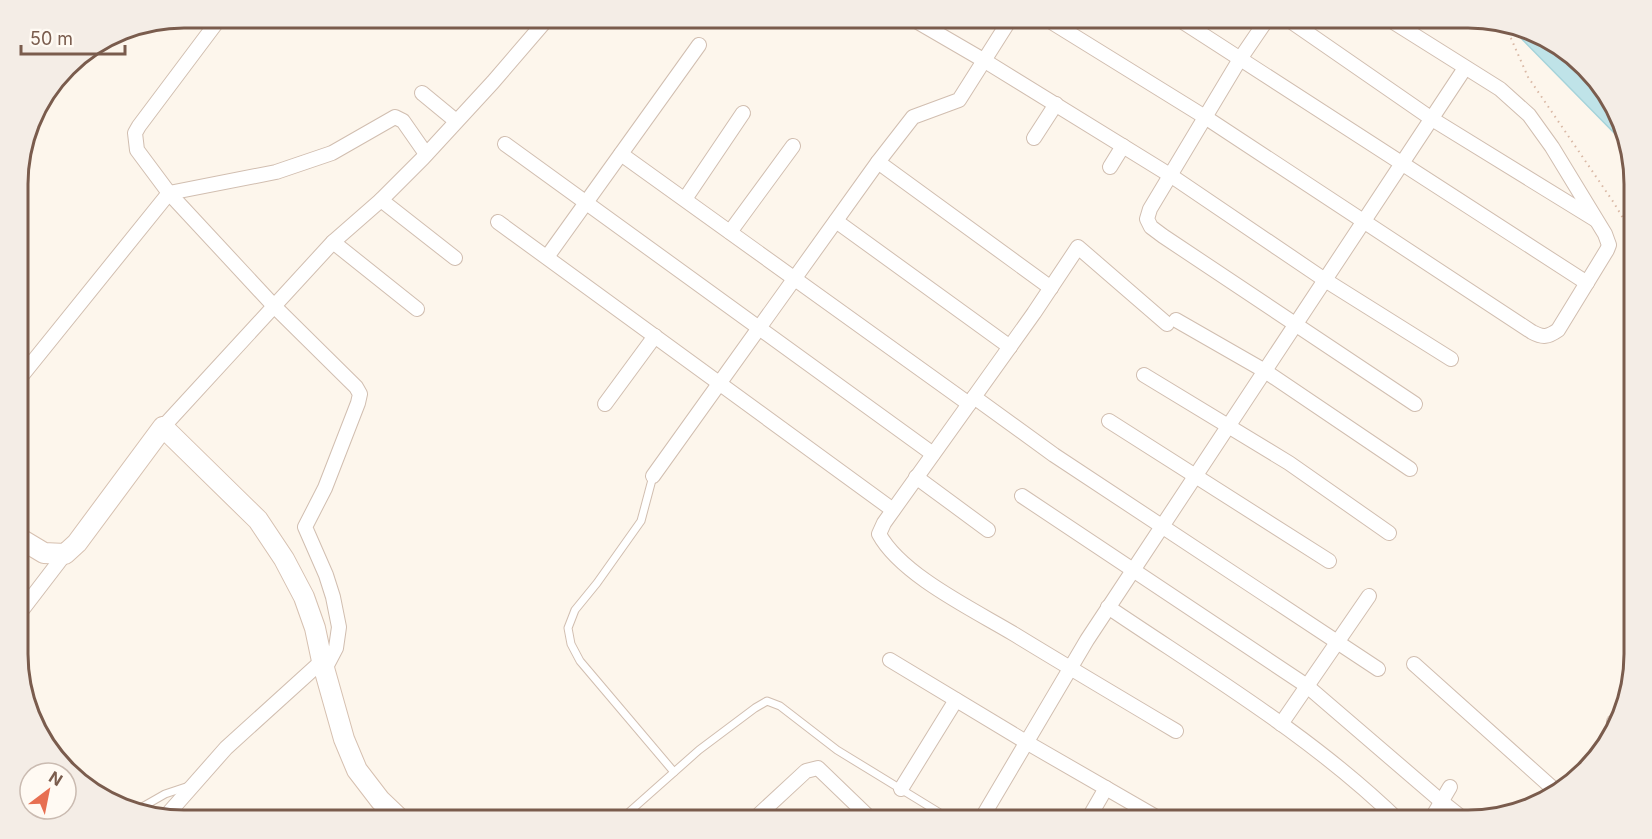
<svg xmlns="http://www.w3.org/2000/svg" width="1652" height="839" font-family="Inter,sans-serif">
  <rect width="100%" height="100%" fill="#fdf6ec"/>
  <polygon fill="#bfe3e8" stroke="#a5d3da" stroke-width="1.5" points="1511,28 1541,35 1606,92 1626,145"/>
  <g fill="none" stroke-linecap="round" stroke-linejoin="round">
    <defs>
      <g id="lane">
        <polyline points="653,476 641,521 597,583 575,610 568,628 571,644 580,661 674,772"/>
        <polyline points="137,810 165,794 189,786"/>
        <polyline points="619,821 699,750 755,708 767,701 780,706 837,750 953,821"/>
      </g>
      <g id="street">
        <polyline points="220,18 139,126 135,133 137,150 169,193 274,306 356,387 360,394 358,403 325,488 305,527 326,575 333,597 339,627 336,648 325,669"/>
        <polyline points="911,18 985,61 1173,177 1325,280 1451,359"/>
        <path d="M1045,18L1205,117L1532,332C1543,338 1548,337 1558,330L1607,250L1609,245L1605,234L1552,147L1529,115L1500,89L1387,18"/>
        <polyline points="1177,18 1587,283"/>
        <polyline points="1268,18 1240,59 1150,209 1147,219 1151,227 1163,236 1415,404"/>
        <polyline points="1286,18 1432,119 1596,220"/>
        <polyline points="422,93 456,121"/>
        <polyline points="1034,138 1056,104"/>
        <polyline points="505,144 933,454"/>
        <polyline points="621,154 969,404"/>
        <polyline points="23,156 23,155"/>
        <polyline points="878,162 1051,288"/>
        <polyline points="1110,167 1123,146"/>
        <polyline points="685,199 743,113"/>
        <polyline points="381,200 455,258"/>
        <polyline points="836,221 1010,347"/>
        <polyline points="498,222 893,510"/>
        <polyline points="730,232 793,146"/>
        <polyline points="333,242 417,309"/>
        <polyline points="547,257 699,45"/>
        <polyline points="1176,320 1265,371 1410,469"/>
        <path d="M1167,324L1078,247L1034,313L884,523L879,534C901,575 974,610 1014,634C1068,667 1122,699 1176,731"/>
        <polyline points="1144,375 1289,463 1389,533"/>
        <polyline points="19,379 169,193 276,172 332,153 395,117 403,121 426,154"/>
        <polyline points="974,397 1054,455 1378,669"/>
        <polyline points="605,404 655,336"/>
        <polyline points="1109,421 1329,561"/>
        <polyline points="163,427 333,242 381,200 423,158 493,82 548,18"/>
        <polyline points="653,476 878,162 913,117 959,100 1011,18"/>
        <polyline points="916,477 988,530"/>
        <polyline points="1022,496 1307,686 1442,802 1466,821"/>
        <path d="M1108,607C1207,674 1313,737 1399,821"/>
        <polyline points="19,614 65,554"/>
        <polyline points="890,660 1026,742 1163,821"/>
        <polyline points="1414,664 1558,793"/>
        <polyline points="1614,722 1617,725"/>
        <polyline points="1281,724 1369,596"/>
        <polyline points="901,789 956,700"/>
        <polyline points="166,816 226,748 322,661"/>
        <polyline points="752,821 806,771 818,768 873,821"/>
        <polyline points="980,821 1087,640 1465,68"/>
        <polyline points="1087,821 1106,788"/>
        <polyline points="1430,821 1450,787"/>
      </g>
      <polyline id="secondary" points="19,538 44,553 65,554 77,543 163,427 258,520 284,559 304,597 315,628 322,661 344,739 357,770 380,800 402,821"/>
    </defs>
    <use href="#lane" stroke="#d1beb0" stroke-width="9"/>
    <use href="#street" stroke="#d1beb0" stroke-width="16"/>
    <use href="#secondary" stroke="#d6c0b0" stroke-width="22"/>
    <polyline stroke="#d9b8a5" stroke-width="2" stroke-dasharray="1.5 4.5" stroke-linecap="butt" points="1506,27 1528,77 1614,203 1633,235"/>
    <use href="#lane" stroke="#fff" stroke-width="7"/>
    <use href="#street" stroke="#fff" stroke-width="14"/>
    <use href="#secondary" stroke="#fff" stroke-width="20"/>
  </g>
  <path d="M0 0H1652V839H0ZM184 28H1468A156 156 0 0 1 1624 184V654A156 156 0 0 1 1468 810H184A156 156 0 0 1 28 654V184A156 156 0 0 1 184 28Z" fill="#f4ede6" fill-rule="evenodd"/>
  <path fill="none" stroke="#7a5c4d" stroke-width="3" d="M184 28H1468A156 156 0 0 1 1624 184V654A156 156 0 0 1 1468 810H184A156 156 0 0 1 28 654V184A156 156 0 0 1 184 28Z"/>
  <g transform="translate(48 791) rotate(32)"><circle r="28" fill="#fffaf3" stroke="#cabbb1" stroke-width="1.5"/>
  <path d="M0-4.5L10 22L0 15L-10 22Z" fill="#e76f51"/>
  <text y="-9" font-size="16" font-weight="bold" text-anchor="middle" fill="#7a5c4d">N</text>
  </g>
  <path d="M21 45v9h104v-9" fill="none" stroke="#7a5c4d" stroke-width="3"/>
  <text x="30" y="45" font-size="18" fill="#7a5c4d" stroke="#fffaf3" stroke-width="4.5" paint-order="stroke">50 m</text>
</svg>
